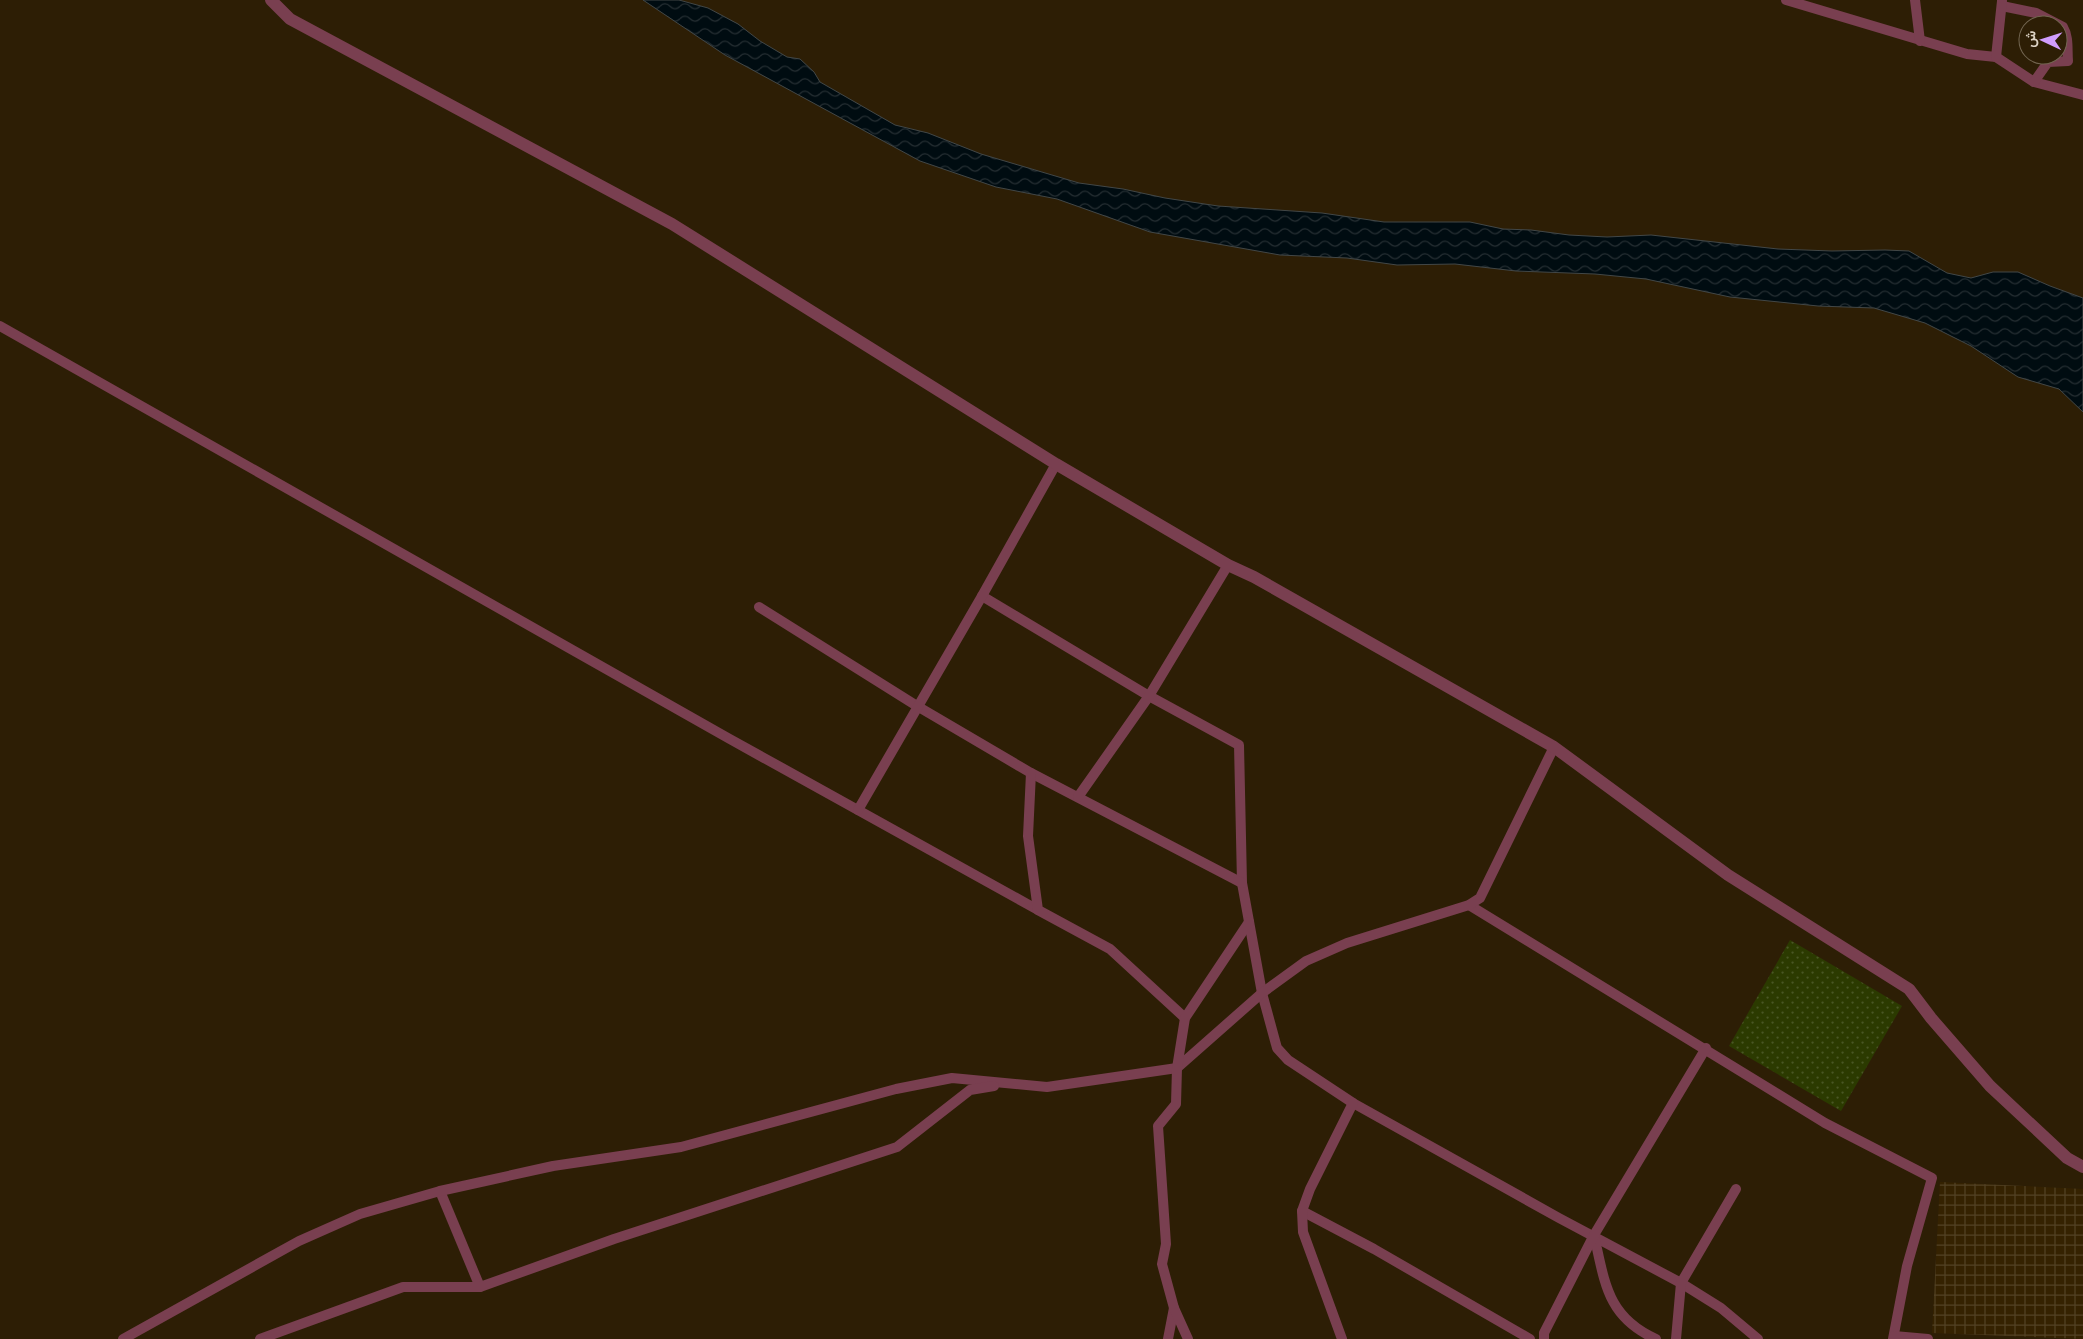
<svg xmlns="http://www.w3.org/2000/svg" width="2083" height="1339" font-family="Montserrat,Vazirmatn,sans-serif">
  <defs>
    <pattern id="industrial-grid" width="8" height="8" patternUnits="userSpaceOnUse" patternTransform="scale(1.25)"><rect width="8" height="8" fill="#352201"/><path d="M0 4h8M4 0v8" fill="none" stroke="#524124"/></pattern>
    <pattern id="grass-dots" width="8" height="8" patternUnits="userSpaceOnUse" patternTransform="scale(1.25)"><rect width="8" height="8" fill="#2b3a00"/><path d="M2 2h.1M6 6h.1" fill="none" stroke="#495624" stroke-width="1.8" stroke-linecap="round"/></pattern>
    <pattern id="water-waves" width="16" height="10" patternUnits="userSpaceOnUse" patternTransform="scale(1.25)"><rect width="16" height="10" fill="#000c11"/><path d="M0 5q4-4 8 0t8 0" fill="none" stroke="#252e32"/></pattern>
  </defs>
  <rect width="100%" height="100%" fill="#2d1e05"/>
  <polygon fill="url(#industrial-grid)" points="1940,1182 2083,1189 2083,1339 1932,1333"/>
  <polygon fill="url(#grass-dots)" points="1790,940 1902,1006 1841,1111 1729,1046"/>
  <polygon fill="url(#water-waves)" stroke="#424747" points="643,0 679,0 708,8 738,24 760,41 787,57 800,59 814,72 820,82 895,125 928,133 981,154 1079,183 1123,189 1165,198 1218,206 1322,213 1384,222 1470,222 1503,229 1531,230 1569,235 1607,237 1651,235 1778,249 1832,251 1885,250 1909,251 1947,273 1971,278 1993,272 2018,272 2050,286 2083,298 2083,412 2059,389 2018,377 1971,346 1925,323 1874,308 1818,306 1730,297 1646,279 1595,274 1516,271 1455,264 1397,265 1347,258 1280,255 1150,232 1057,199 996,187 920,161 725,55"/>
  <g fill="none" stroke-linecap="round" stroke-linejoin="round">
    <g stroke="#793f50" stroke-width="10">
      <polyline points="1786,0 1967,54 1996,57 2034,82 2083,95"/>
      <polyline points="1915,0 1920,41"/>
      <path d="M2002,6L2036,13L2063,27C2069,37 2067,49 2068,61L2048,62L2034,82"/>
      <polyline points="1996,57 2002,1"/>
      <polyline points="0,326 728,738 1038,910"/>
      <polyline points="982,596 1149,696 1239,745 1242,883 1262,993 1277,1048 1288,1060 1353,1103 1559,1218 1681,1283 1721,1308 1758,1339"/>
      <polyline points="759,607 917,706 1031,773 1242,883"/>
      <polyline points="1031,773 1028,836 1038,910 1110,949 1185,1018"/>
      <polyline points="1078,797 1149,696 1228,565"/>
      <polyline points="858,810 982,596 1056,464"/>
      <polyline points="1469,905 1825,1123 1932,1178 1907,1266 1893,1339"/>
      <polyline points="440,1191 480,1287"/>
      <polyline points="1302,1211 1374,1249 1530,1339"/>
      <path d="M1594,1235C1605,1283 1607,1317 1656,1339"/>
      <polyline points="1894,1336 1928,1339"/>
      <polyline points="123,1339 299,1241 360,1214 440,1191 553,1166 681,1147 896,1089 952,1078 1047,1087 1177,1068 1262,993 1306,961 1347,943 1469,905 1480,898 1554,747"/>
      <polyline points="260,1339 403,1287 480,1287 614,1239 897,1147 970,1090 994,1086"/>
      <polyline points="1168,1339 1174,1308"/>
      <polyline points="1188,1339 1174,1308 1162,1264 1166,1244 1158,1126 1176,1104 1177,1068 1185,1018 1249,922"/>
      <polyline points="1342,1339 1303,1232 1302,1211 1310,1189 1353,1103"/>
      <polyline points="1544,1339 1544,1333 1594,1235 1706,1048"/>
      <polyline points="1676,1339 1681,1283 1736,1189"/>
    </g>
    <polyline stroke="#793f50" stroke-width="12" points="271,0 290,19 672,224 1056,464 1228,565 1254,577 1554,747 1728,875 1909,989 1931,1018 1990,1086 2067,1158 2083,1167"/>
  </g>
  <g transform="translate(2043 40) rotate(274)"><circle r="24" fill="#2d1e05" stroke="#736651"/>
  <path d="M0-4L9 19L0 12L-9 19Z" fill="#d09dfe"/>
  <text y="-8" font-size="14" font-weight="bold" text-anchor="middle" fill="#dcd2c4">ش</text>
  </g>
</svg>
